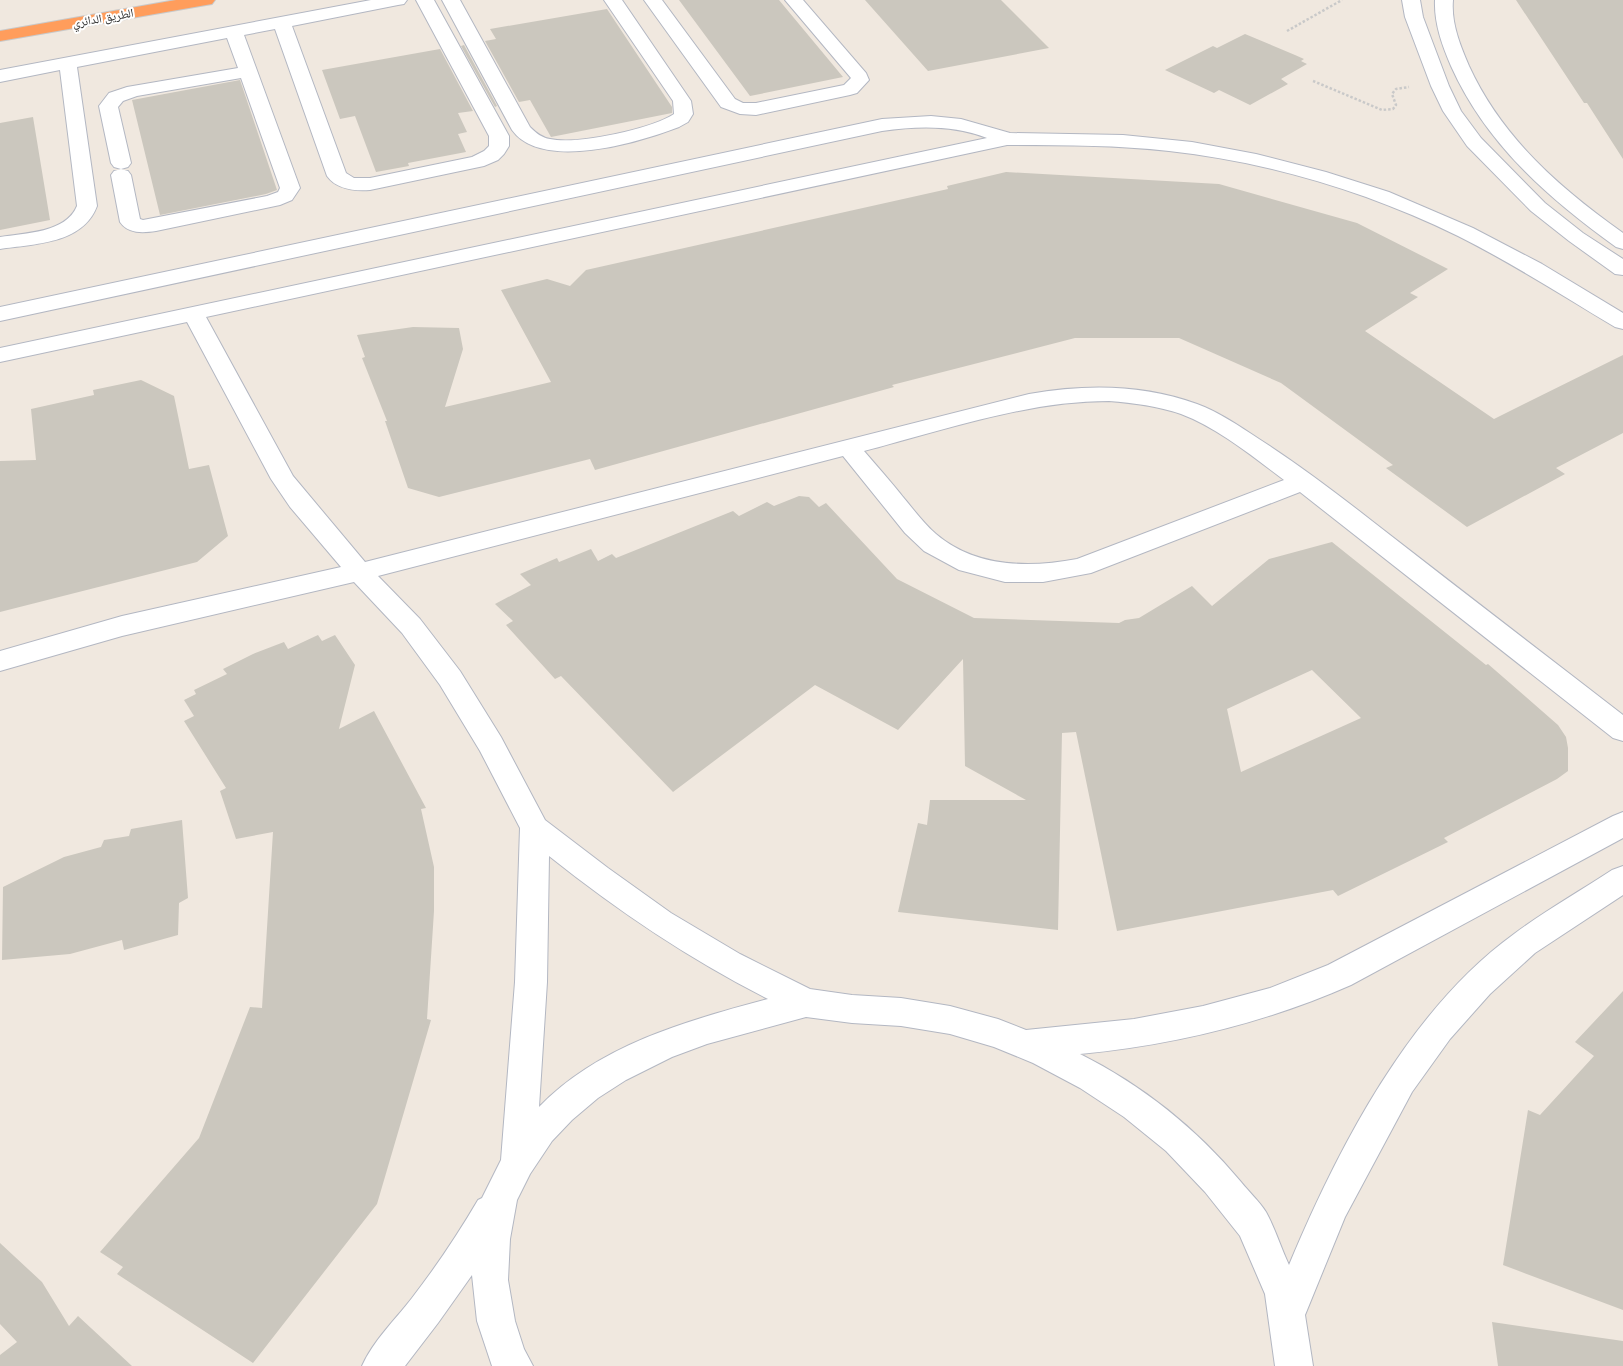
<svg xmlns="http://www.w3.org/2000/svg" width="1623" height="1366" font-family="'Archivo Narrow','Noto Naskh Arabic',sans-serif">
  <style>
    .building { fill: #cbc7be; fill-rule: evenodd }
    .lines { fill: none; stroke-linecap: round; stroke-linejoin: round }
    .minor-casing { stroke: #b3b7c2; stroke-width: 2 }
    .highway-casing { stroke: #c9c9c9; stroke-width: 2 }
    .path { stroke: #c9c9c9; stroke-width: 2.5; stroke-dasharray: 2.5 2; stroke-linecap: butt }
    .minor { fill: #fff; fill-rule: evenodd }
    .highway { fill: #ff9d5c; fill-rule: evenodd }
    .labels { text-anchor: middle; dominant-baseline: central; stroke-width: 4; stroke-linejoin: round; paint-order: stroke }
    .far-street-label { font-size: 12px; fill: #2e2e2e; stroke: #fff }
  </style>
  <rect width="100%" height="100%" fill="#f0e8df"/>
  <path class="building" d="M679,0H779L843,77L750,96Z
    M865,0H1001L1049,48L928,71Z
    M1516,0H1623V159L1587,103H1584Z
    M607,9L672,107V113L551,137L530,100L519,102L485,41L496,39L490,29Z
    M1245,34L1295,55L1304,59L1301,61L1307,64L1281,79L1288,84L1250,105L1219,90L1214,93L1165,70L1213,46L1217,48Z
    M464,45L497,106L495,107L461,46Z
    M440,49L473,111L458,113L467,132L458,134L466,152L408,163L409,166L376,172L355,116L340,119L322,70Z
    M240,80L277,190L266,194L160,215L132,100Z
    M33,117L50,220L0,230V123Z
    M1006,172L1219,184L1357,223L1448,269L1410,293L1418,297L1365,331L1494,419L1623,355V433L1556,468L1565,474L1467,527L1386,468L1393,465L1281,383L1179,338H1075L892,385L894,387L595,470L590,459L439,497L408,488L385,421H387L362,358L365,357L357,335L413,327L459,328L463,349L445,407L551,382L501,290L547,279L570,286L586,270L948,189L947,186Z
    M141,380L174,396L189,469L209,465L228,536L197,562L0,612V461L36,460L31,409L94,395L93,390Z
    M799,496L809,497L819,507L826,503L897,579L974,618L1119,623L1125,620L1139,618L1192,586L1212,606L1269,559L1332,542L1486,665L1488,664L1558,725L1566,737L1568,748V771L1557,779L1444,838L1448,842L1338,896L1333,890L1117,931L1076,732L1062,733L1058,930L898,912L918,823L927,825L930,800H1026L965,766L963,659L898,730L815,685L673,792L561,676L555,679L506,625L513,621L495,604L531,585L520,574L557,558L559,562L591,549L598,561L612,554L616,558L733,511L739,516L767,502L774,506ZM1312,670L1361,718L1241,772L1227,709Z
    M318,635L322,641L335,635L355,665L339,729L374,711L426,808L421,809L434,867V911L427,1019L431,1020L377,1204L253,1363L117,1274L123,1267L100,1252L199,1138L250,1007L262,1008L273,832L236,839L220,791L226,788L184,721L194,716L184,700L196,694L194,690L227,674L223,669L253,654L284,642L288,649Z
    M182,820L188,898L179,903L178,935L124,950L122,940L70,954L2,960L3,887L64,857L101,847L104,840L129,836L131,829Z
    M1623,991V1310L1503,1265L1528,1110L1540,1115L1594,1056L1575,1042Z
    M0,1243L42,1282L69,1326L78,1316L132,1366H0V1355L17,1342L0,1324Z
    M1492,1322L1623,1341V1366H1498Z"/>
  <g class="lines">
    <g class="minor-casing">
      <path id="minor" d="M371,0H407L404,4L398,5L292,26L346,173L354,178H370L472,157L484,151L489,146V136L416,0H434L509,136V146L504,154L498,160L484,166L370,190C355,191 337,190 327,176L275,29L244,35L300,188L292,200L280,205L156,231C143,233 128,234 120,222L111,175L114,171L121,169L128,171L131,175L140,219L143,220L267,196L278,192L280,188L241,78L137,96L123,101L118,107L131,163L128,167L121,169L114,167L111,163L99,106L109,93L127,87L238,68L227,38L77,67L97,206C83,244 34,244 0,249V237C25,233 66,233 77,206L60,70L0,82V70Z
        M442,0H460L530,127C536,133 542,138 550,139C577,145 651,129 674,114L673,101L604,0H622L691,101L693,114L688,122L679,127C640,142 542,172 512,130Z
        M644,0H662L735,99L743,103H756L844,85L851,78L785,0H803L866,73L869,80L857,93L850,95L756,115L740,114L721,107Z
        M1402,0H1420L1423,17L1449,86L1461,111L1481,138L1545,203L1583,233L1623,259V275L1615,274L1569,241L1531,211L1467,146L1443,111L1431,86L1405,17Z
        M1435,0H1453C1451,23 1460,45 1469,66C1502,138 1560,188 1623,233V249L1616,247C1548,198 1486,144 1451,66C1442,45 1434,23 1435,0Z
        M931,116L961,119L1010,133L1123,135L1192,142L1256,154L1326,172L1389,192L1473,228L1542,264L1623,313V329L1615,327C1563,296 1512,263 1458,236C1368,192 1269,162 1169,151C1115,145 1061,145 1007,145L206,317L293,476L365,562L1029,394C1086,384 1142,384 1197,404C1219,412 1239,426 1259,439C1298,464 1335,492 1372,521C1455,586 1539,650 1623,715V741L1613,738L1300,492L1091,573L1043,582H1005L959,570L924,551L905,533L843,456L378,576L420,619L460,671L501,737L545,820L608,868L671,913L740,954L810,989L852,995L901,998L950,1006L998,1019L1026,1030L1134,1019L1203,1006L1270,988L1328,965L1613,816L1623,812V838L1351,985C1265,1023 1174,1045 1080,1054C1142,1085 1197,1129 1241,1182C1249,1192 1259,1201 1266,1212C1275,1228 1281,1248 1289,1265C1338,1148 1409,1010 1514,934C1545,911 1580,891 1612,870L1623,866V895L1535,953L1490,994L1450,1039L1412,1092L1345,1217L1305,1315L1313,1366H1275L1265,1294L1240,1236L1205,1192L1166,1151L1124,1117L1080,1088L1033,1063L994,1047L950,1034L901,1026L852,1023L806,1017L707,1044L672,1057L626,1080L598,1098L572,1120L552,1141L530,1174L517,1200L510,1239L508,1280L515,1321L524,1349L533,1366H492L477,1321L472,1275L438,1323L405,1366H362C373,1341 395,1320 412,1298C436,1267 458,1234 478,1200L482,1198L501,1160L515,982L520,828L480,751L440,685L402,633L354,582L122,636L0,671V651L122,616L341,567L290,507L271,479L187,322L0,362V348L987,138C953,125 918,126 882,131L0,321V307L882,119ZM1109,401C1134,403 1158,406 1181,414C1218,428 1252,456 1284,480L1077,559C1029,568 976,568 936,534C924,524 914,510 903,497C891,482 877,466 864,451C944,430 1027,401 1109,401ZM549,856C618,911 689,959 768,999C686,1021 599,1045 539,1107L547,982Z"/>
    </g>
    <g class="highway-casing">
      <path id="highway" d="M176,0H215L212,4L206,5L0,41V31Z"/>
    </g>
    <path class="path" d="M1287,31L1342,0
      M1313,81L1382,110L1393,109L1396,105L1392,94L1396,89L1409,87"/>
    <use href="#minor" class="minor"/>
    <use href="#highway" class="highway"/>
  </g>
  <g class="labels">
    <g class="far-street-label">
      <text transform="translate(103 18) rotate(-10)">الطريق الدائري</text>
    </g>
  </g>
</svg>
